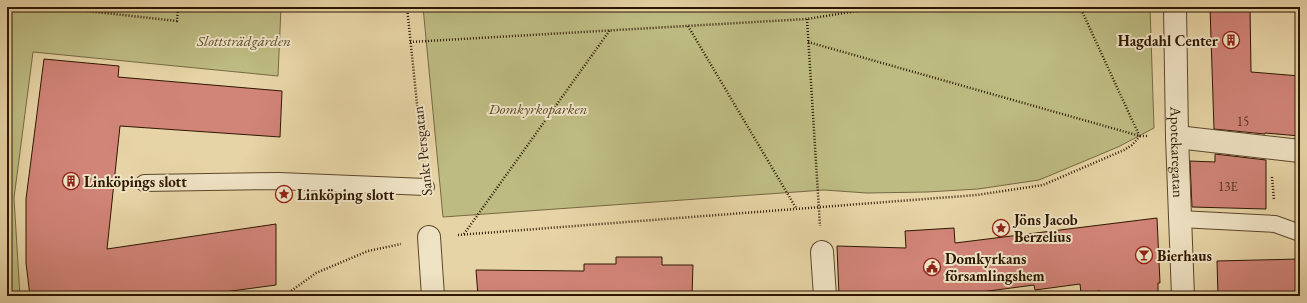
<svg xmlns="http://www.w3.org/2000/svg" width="1307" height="303" font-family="'EB Garamond',serif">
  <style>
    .green { fill: #bdbb82; stroke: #766942 }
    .building { fill: #d18478; stroke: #2e1701 }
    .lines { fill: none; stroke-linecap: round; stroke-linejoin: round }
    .service-casing { stroke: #5c462a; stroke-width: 18 }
    .pedestrian-casing { stroke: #5c462a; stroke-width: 24 }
    .minor-casing { stroke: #5c462a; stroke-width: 24 }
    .path { stroke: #2e1701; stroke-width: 2.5; stroke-dasharray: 1 2; stroke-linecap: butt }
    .service { stroke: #efe3c5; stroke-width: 16 }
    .pedestrian { stroke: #efe3c5; stroke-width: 22 }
    .minor { stroke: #efe3c5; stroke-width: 22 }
    .labels { text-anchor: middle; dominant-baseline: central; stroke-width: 4; stroke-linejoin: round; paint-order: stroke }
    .number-label { font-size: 13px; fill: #57321f }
    .park-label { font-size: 15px; font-style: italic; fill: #594828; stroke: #efe3c5 }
    .poi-label { font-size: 15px; font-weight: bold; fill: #2e1701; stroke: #efe3c5; text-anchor: start }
    .street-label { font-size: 15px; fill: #2e1701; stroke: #efe3c5 }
  </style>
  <rect width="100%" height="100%" fill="#e7d4a6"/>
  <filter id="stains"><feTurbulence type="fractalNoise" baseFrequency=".005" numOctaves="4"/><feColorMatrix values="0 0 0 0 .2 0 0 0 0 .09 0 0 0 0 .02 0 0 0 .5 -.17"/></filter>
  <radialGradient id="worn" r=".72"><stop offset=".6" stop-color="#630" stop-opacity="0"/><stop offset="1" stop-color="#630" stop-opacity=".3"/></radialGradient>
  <path class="green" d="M7,7H281L278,76L33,52L14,198L20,296H7Z
    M423,7H1150L1154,128L1118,147L1039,180L978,189L927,192L867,193L824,190L443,217Z"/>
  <path class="building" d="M1210,7H1250L1251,72L1300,76V136L1265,133V134L1214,129Z
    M44,59L119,66L118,77L282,91L280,137L120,126L107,249L276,224V285L194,296H30L26,263V199Z
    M1215,154L1266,160V209L1192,207L1190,161L1215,162Z
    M1157,218L1160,283H1158V296H1100V291L1081,293L1080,284L1035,290L1034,285L951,296L871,294V296H839L837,246L906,248L905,231L954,228L955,243Z
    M616,257H662V265H693L692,296H478L476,270L584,271V264H616Z
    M1300,259V296H1218L1217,261Z"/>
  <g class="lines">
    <g class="service-casing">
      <path id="service" d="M144,183L279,181L426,187
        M1180,219L1275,224L1300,233"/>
    </g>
    <g class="pedestrian-casing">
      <path id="pedestrian" d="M1177,137L1300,151"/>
    </g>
    <g class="minor-casing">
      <g id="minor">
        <path id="s1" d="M1175,7L1177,137L1183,296"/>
        <path d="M429,237L433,296"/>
        <path d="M822,252L825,296"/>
      </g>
    </g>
    <path class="path" d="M51,7L177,21L178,7
      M407,7L423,162
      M1080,7L1139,135
      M807,19L820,226
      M688,26L796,208
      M410,42L807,19L881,7
      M808,42L1140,136H1149
      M1272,177L1274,200
      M464,234L610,30
      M458,235L977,195L1043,185L1124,150L1132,145L1140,136
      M284,296L316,273L368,251L401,244"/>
    <use href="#service" class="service"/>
    <use href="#pedestrian" class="pedestrian"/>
    <use href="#minor" class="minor"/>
  </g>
  <defs>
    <g id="building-ring" transform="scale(0.9)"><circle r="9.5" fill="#efe3c5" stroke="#8f2418" stroke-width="1.5"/><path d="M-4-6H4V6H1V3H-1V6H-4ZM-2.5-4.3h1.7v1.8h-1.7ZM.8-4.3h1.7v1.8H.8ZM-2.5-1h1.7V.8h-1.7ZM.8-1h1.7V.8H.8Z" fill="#8f2418"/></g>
    <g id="sight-ring" transform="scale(0.9)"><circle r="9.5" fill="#efe3c5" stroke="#8f2418" stroke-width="1.5"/><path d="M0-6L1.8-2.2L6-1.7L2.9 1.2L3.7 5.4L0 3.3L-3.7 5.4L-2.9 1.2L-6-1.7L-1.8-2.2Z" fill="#8f2418"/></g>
    <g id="bar-ring" transform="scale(0.9)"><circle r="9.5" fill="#efe3c5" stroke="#8f2418" stroke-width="1.5"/><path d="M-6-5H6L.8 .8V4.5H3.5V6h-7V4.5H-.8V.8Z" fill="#8f2418"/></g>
    <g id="civic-ring" transform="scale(0.9)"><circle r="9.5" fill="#efe3c5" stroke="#8f2418" stroke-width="1.5"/><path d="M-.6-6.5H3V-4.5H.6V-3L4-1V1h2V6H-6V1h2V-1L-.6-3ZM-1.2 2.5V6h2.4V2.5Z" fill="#8f2418"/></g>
  </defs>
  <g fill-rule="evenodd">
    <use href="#building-ring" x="1231" y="40"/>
    <use href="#building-ring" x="71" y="181"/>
    <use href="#sight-ring" x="284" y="194"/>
    <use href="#sight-ring" x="1001" y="228"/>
    <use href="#bar-ring" x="1144" y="255"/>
    <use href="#civic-ring" x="932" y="267"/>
  </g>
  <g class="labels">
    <g class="number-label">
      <text x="1243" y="121">15</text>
      <text x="1228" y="186">13E</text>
    </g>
    <g class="park-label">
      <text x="244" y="40">Slottsträdgården</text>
      <text x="538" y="108">Domkyrkoparken</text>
    </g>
    <g class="poi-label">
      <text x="1218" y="40" text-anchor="end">Hagdahl Center</text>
      <text x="84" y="181">Linköpings slott</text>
      <text x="297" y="194">Linköping slott</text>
      <text x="1014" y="219">Jöns Jacob<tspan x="1014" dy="17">Berzelius</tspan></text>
      <text x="1157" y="255">Bierhaus</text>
      <text x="945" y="258">Domkyrkans<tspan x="945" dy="17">församlingshem</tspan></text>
    </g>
    <g class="street-label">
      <text transform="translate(422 151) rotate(-96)">Sankt Persgatan</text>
      <text stroke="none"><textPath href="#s1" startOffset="145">Apotekaregatan</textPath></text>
    </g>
  </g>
  <rect width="1307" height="303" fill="none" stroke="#e7d4a6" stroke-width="24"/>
  <rect x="8" y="8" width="1291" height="287" fill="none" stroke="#2e1701" stroke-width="2"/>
  <rect x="12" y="12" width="1283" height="279" fill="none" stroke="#2e1701"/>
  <rect width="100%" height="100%" filter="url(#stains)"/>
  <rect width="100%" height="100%" fill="url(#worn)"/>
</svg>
